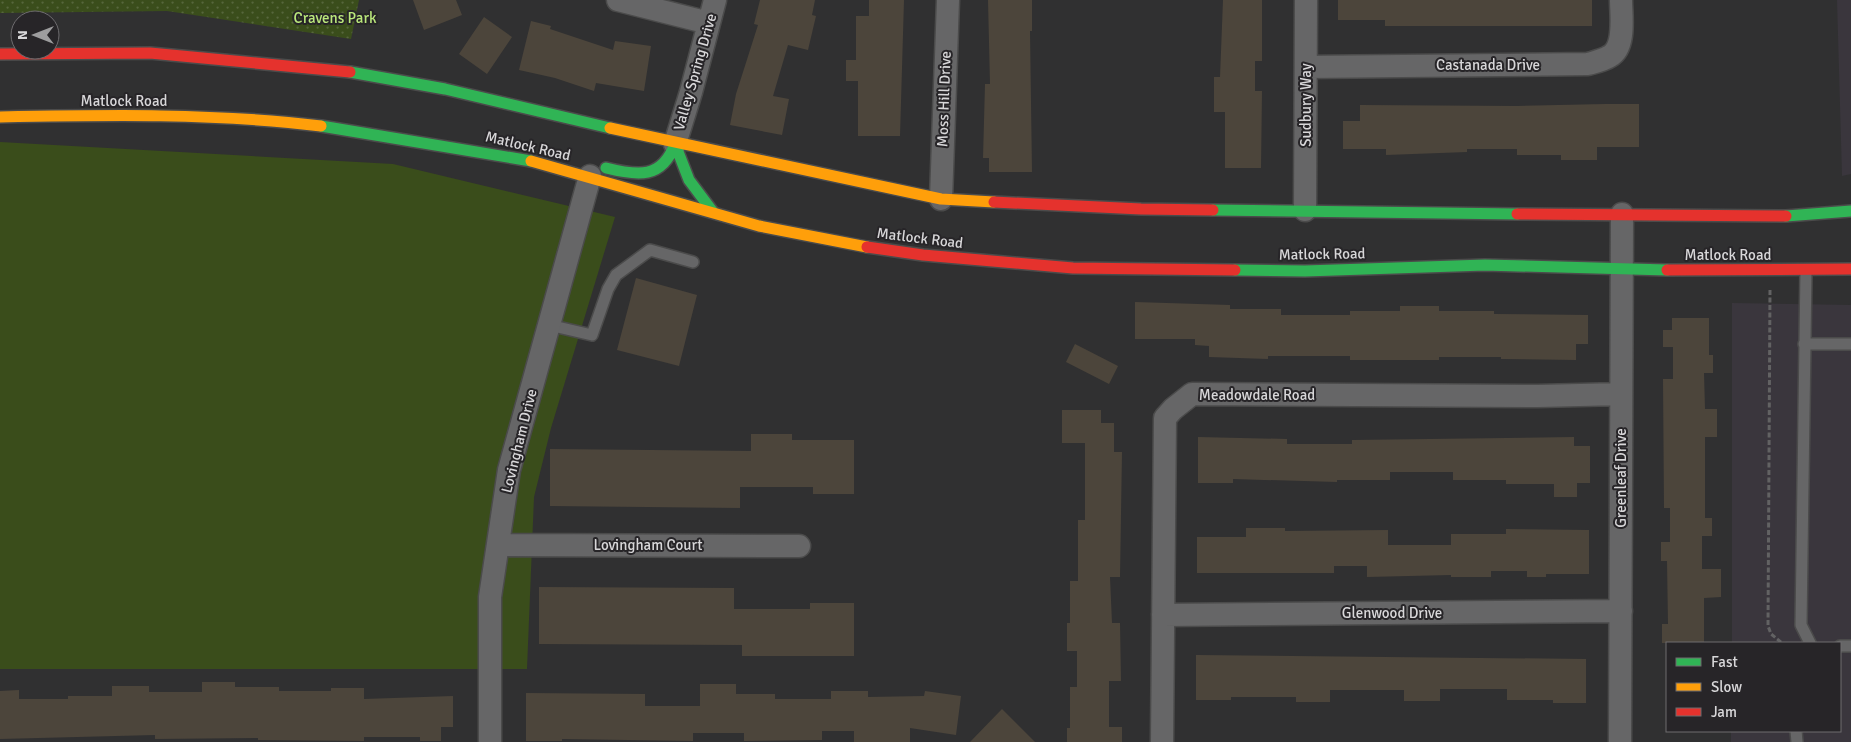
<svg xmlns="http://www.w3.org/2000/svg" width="1851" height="742" font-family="Signika,sans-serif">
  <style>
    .built { fill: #3a363d }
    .grass { fill: #3a4d1b }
    .park { fill: url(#park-dots) }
    .building { fill: #4c453b }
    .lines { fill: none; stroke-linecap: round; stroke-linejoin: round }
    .lane-casing { stroke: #4b4b4b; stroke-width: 14 }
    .street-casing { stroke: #4b4b4b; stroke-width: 25 }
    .fast-casing { stroke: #4b4b4b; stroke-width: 14 }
    .slow-casing { stroke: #4b4b4b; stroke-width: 14 }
    .jam-casing { stroke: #4b4b4b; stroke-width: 14 }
    .path { stroke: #626263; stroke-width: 3; stroke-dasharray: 5 2.5; stroke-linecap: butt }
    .lane { stroke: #666667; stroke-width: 11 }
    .street { stroke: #666667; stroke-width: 22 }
    .fast { stroke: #30b455; stroke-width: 11 }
    .slow { stroke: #ff9f0a; stroke-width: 11 }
    .jam { stroke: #e5322d; stroke-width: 11 }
    .labels { text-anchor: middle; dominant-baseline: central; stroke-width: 4; stroke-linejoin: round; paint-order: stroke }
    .park-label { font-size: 15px; fill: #bbe87c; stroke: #272528 }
    .street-label { font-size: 15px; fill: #d8d7d9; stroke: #272528 }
  </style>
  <defs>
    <pattern id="park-dots" width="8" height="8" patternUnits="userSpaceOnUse" patternTransform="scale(1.25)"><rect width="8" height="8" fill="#3a4d1b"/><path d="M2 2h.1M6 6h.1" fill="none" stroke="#56663c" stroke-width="1.8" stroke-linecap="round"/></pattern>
  </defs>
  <rect width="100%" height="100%" fill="#303031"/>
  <path class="built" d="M1837,0H1851V174L1842,176Z
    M1732,303L1851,305V742H1731V731H1840V643H1732Z"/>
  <path class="grass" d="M0,142L393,164L615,217L551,428L534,497L527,669H0Z"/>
  <path class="park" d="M0,0H359L351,39L167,11L0,13Z"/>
  <path class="building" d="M413,0H456L462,15L424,30Z
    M760,0H815L812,15L816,16L808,50L788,45L773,96L789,99L782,135L730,125L736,94L758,25L754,24Z
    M869,0H904L900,136H858V81H846V60H856V16H869Z
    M988,0H1032V31H1030L1032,172H989V158H983L985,84H990Z
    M1223,0H1262V61H1255V91H1262L1261,168H1225V112H1214V77H1220Z
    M1338,0H1592V26H1385V20H1338Z
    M484,17L512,37L487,74L459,54Z
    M531,21L551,26L550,29L613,50L615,41L651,46L644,91L596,83L594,91L555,78L519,70Z
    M1605,104H1639V147H1597V160H1561V155H1517V149H1467V152L1386,155V149H1343V121H1360V105L1517,106Z
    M636,278L697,295L679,366L617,350Z
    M1135,302L1230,305V309H1281V315H1350V311H1400V306H1439V311H1494V314L1588,315V344H1576V360L1501,359V357H1439V360H1350V356H1268V359L1209,357V346L1195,345V339H1135Z
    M1672,318H1709V355H1713V373H1704L1705,409H1717V437H1705V518H1712V536H1702V569H1721V597L1704,598V643H1662V624H1668L1667,561H1661V542H1670V508H1664L1663,379H1673V347H1663V330H1672Z
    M1075,344L1118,366L1109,384L1066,362Z
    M1062,410H1101V423H1114V452H1122L1120,577H1110L1112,623H1120L1121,681H1109V727H1122V742H1067V728H1070V687H1077V651H1067V623H1070V581H1078V520H1085V443H1062Z
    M751,434H792V440H854V494H813V487H740V508L550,506V449L751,451Z
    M1198,437L1287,439V444H1352V440L1574,437V446H1590V483H1577V497H1554V484H1506V480H1453V472H1390V480H1337V482L1233,479V483H1198Z
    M1246,528H1285V531L1388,530V545H1451V534H1506V529L1589,530V574H1546V577H1527V571H1491V577H1451V575L1367,577V566H1334V573H1197V537H1246Z
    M539,587L734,588V609H810V603H854V656H742V645L539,644Z
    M1196,655L1586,659V703H1553V700H1507V689H1440V701H1404V690H1330V702H1296V697H1231V700H1196Z
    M202,682H235V687H279V691H331V688H364V699L453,696V727H441V741H420V737H364V741L258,740V738L155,739V735L0,739V691L19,690V699H68V696H112V686H149V692H202Z
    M700,684H736V694H775V699H831V691H868V697L924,696L925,691L961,696L956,735L910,728V742H854V731H822V740L744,741V733H693V741L562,739V741H526V693L645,694V706H700Z
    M1002,709L1035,742H970Z"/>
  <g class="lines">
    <g class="lane-casing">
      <path id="lane" d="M1806,270L1801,625L1810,643
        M549,325L592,335L608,289L616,275L650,250L693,262
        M1804,344H1851
        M1840,646H1851
        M1796,731L1797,742"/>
    </g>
    <g class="street-casing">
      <path id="street" d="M618,0L709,23
        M1306,67L1588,64C1595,62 1604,60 1610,56C1626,47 1621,15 1621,0
        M675,144L691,92L715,0
        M941,199L948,0
        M1305,210L1306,0
        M498,545L799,546
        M1163,615L1621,611
        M490,742V597L509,470L590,176
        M1162,742L1165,418L1173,409L1192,394L1538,396L1621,394
        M1620,742L1622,214"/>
    </g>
    <g class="fast-casing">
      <path id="fast" d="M350,72L445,89L610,128
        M321,126L531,161
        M675,144L689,180L713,212
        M606,168C638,176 662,179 675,144
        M1213,210L1517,214
        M1786,216L1851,211
        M1235,270L1305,271L1485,265L1667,270"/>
    </g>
    <g class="slow-casing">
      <path id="slow" d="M0,117C107,115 214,113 321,126
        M610,128L941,199L994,202
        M531,161L759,226L867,247"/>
    </g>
    <g class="jam-casing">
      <path id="jam" d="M0,54L150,53L350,72
        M994,202L1141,209L1213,210
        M1517,214L1786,216
        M867,247L923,255L1073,268L1235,270
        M1667,270L1851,269"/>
    </g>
    <path class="path" d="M1770,290L1768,626L1771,634L1782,643"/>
    <use href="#lane" class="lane"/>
    <use href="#street" class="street"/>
    <use href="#fast" class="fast"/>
    <use href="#slow" class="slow"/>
    <use href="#jam" class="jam"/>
  </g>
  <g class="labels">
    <g class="park-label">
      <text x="335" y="18">Cravens Park</text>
    </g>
    <g class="street-label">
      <text x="1488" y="65">Castanada Drive</text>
      <text transform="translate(695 72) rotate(-74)">Valley Spring Drive</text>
      <text transform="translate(944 99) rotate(-88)">Moss Hill Drive</text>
      <text x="124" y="101">Matlock Road</text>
      <text transform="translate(1306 105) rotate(-90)">Sudbury Way</text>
      <text transform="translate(528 146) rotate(13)">Matlock Road</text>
      <text transform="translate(920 238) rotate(7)">Matlock Road</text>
      <text transform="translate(1322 254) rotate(-1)">Matlock Road</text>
      <text x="1728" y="255">Matlock Road</text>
      <text x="1257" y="395">Meadowdale Road</text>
      <text transform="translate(519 441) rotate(-76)">Lovingham Drive</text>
      <text transform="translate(1621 478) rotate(-90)">Greenleaf Drive</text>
      <text x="648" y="545">Lovingham Court</text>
      <text x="1392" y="613">Glenwood Drive</text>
    </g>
  </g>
  <rect x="1666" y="642" width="175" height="90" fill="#272528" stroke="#6e6c6f"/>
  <rect x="1676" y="658" width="25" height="8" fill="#30b455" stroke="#6e6c6f"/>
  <text x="1711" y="667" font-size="15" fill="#d8d7d9">Fast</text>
  <rect x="1676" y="683" width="25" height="8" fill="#ff9f0a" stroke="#6e6c6f"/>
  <text x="1711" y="692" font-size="15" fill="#d8d7d9">Slow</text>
  <rect x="1676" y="708" width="25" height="8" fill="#e5322d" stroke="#6e6c6f"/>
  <text x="1711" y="717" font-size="15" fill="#d8d7d9">Jam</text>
  <g transform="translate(35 35) rotate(270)"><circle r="24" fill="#272528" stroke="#6e6c6f"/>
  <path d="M0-4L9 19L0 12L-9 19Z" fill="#9d9d9e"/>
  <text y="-8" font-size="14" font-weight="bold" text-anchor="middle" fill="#d8d7d9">N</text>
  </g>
</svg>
